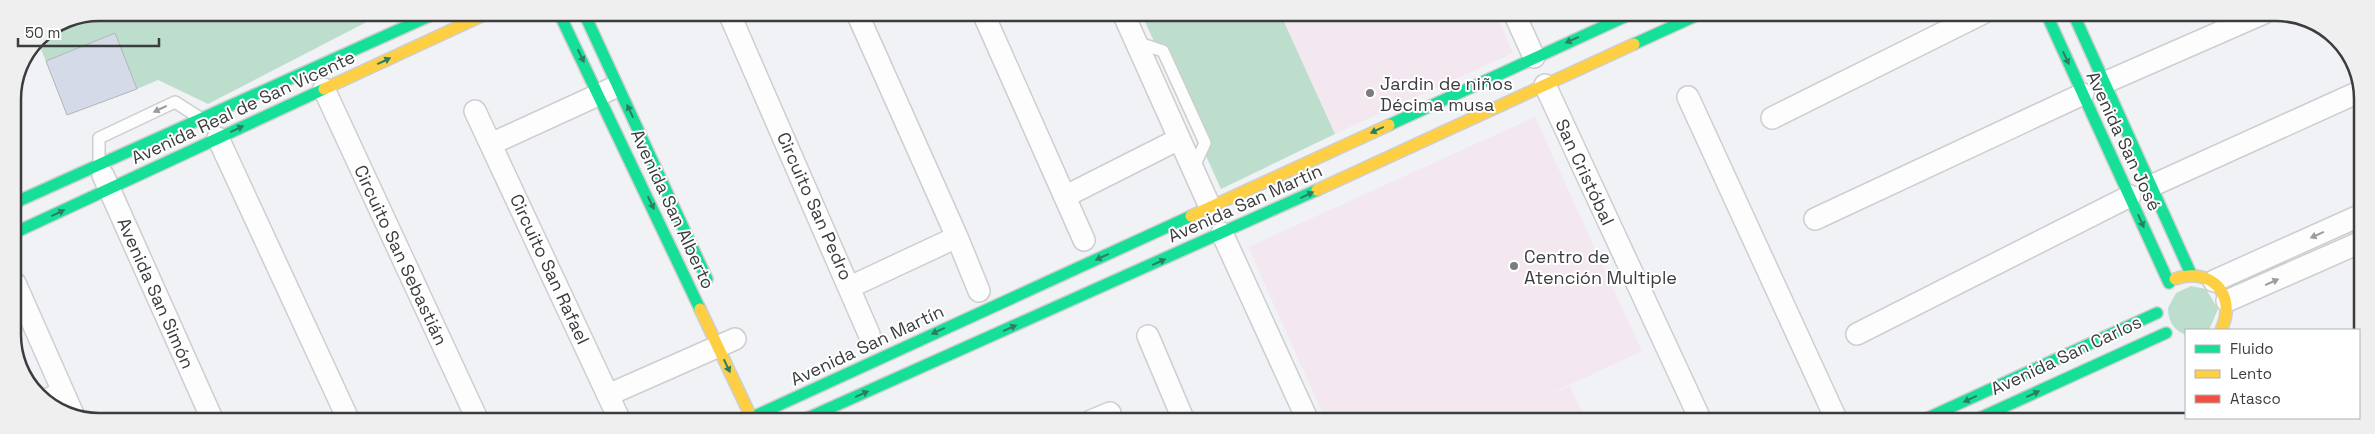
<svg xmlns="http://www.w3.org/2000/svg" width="2375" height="434" font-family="'Space Grotesk',sans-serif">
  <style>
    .education { fill: #f4e8f0 }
    .green { fill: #bedecd }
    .building { fill: #d5dae9; stroke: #b3b4b6 }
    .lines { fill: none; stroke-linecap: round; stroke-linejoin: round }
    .lane-casing { stroke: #cdced0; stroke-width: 14 }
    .street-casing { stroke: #cdced0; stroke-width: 24 }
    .fast-casing { stroke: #cdced0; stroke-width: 14 }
    .slow-casing { stroke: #cdced0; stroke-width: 14 }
    .jam-casing { stroke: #cdced0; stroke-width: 14 }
    .lane { stroke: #fdfdfe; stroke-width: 11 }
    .street { stroke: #fdfdfe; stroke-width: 21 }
    .fast { stroke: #16e098; stroke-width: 11 }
    .slow { stroke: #ffcf43; stroke-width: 11 }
    .jam { stroke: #f24e42; stroke-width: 11 }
    .oneway { fill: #2c7e62 }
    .oneway2 { fill: #9c9c9e }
    .poi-dot { fill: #7b7c7e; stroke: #fff; stroke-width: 2 }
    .labels { text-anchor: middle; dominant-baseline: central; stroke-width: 4; stroke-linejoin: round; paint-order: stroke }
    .poi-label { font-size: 18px; fill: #3b3c3e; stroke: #fff; text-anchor: start }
    .street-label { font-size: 18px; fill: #3b3c3e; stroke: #fff }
    .rim { fill: none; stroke: #3b3c3e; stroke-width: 2.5 }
  </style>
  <rect width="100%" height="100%" fill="#f1f2f5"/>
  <path class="education" d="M1280,13H1496L1513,53L1335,134Z
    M1535,117L1642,351L1531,403L1570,386L1587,421H1326L1248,247Z"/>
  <path class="green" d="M100,13H384L208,104L158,80L137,89L115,33L46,61L39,45L30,50C48,24 70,18 100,13Z
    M1141,13H1280L1335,134L1221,189Z
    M2191,286L2206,289L2218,309L2209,330H2186V335C2174,330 2168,322 2168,308L2176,293Z"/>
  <path class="building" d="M115,33L137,89L67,115L46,61Z"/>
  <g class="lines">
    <g class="lane-casing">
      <path id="lane" d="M1136,42L1163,51L1205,143L1193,169
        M99,165V138L175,102L200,118"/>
    </g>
    <g class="street-casing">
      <path id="street" d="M729,13L869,334
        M857,13L957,237L979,291
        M983,13L1084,240
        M1123,13L1210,207
        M1514,13L1534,57
        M2104,83L2264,13
        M1545,85L1701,421
        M324,89L478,421
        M1688,97L1837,421
        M475,111L620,421
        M1772,118L1983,13
        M218,138L349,421
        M491,144L611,89
        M103,175L213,421
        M2151,186L2361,91
        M1066,196L1179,139
        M1815,219L2083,94
        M1222,233L1308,421
        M2214,281L2361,215
        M15,283L73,414
        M850,287L957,237
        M2227,301L2361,242
        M1857,334L2130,196
        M1148,336L1184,421
        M608,395L735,339
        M44,401L63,392
        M1091,421L1110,413"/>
    </g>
    <g class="fast-casing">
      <path id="fast" d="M559,13L700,309
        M584,13L707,279
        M2046,13L2169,283
        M2073,13L2191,274
        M1634,44L1702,13
        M1389,125L1633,13
        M14,203L436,13
        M14,233L324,89
        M744,421L1191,216
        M801,421L1317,190
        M1921,421L2157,313
        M1973,421L2166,333"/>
    </g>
    <g class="slow-casing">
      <path id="slow" d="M324,89L488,13
        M1317,190L1634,44
        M1191,216L1389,125
        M2175,279C2211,266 2238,295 2221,330
        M700,309L753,421
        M2263,418L2264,421"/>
    </g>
    <g class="jam-casing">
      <path id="jam" d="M2229,418L2231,421"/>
    </g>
    <use href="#lane" class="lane"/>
    <use href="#street" class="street"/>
    <use href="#fast" class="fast"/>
    <use href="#slow" class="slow"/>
    <use href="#jam" class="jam"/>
  </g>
  <defs><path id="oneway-solid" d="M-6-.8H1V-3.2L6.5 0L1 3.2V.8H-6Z" transform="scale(1.25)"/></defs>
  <g class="oneway">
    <use href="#oneway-solid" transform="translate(1572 40) rotate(156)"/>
    <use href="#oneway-solid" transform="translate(581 56) rotate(64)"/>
    <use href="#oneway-solid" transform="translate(2066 58) rotate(65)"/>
    <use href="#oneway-solid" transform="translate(384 61) rotate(-25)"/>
    <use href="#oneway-solid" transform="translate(630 111) rotate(-115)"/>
    <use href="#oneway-solid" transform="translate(237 129) rotate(-25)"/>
    <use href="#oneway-solid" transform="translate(1377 130) rotate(155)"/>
    <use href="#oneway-solid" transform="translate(1307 195) rotate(-25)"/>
    <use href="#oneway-solid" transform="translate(651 203) rotate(65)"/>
    <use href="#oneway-solid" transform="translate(58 213) rotate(-25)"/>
    <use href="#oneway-solid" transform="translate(2141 221) rotate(66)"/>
    <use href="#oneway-solid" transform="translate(1102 257) rotate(155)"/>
    <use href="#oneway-solid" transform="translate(1159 262) rotate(-24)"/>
    <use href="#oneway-solid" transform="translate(1010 328) rotate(-24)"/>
    <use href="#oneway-solid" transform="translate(938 331) rotate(155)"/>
    <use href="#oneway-solid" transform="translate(727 366) rotate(65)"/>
    <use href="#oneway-solid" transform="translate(862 394) rotate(-24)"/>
    <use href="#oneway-solid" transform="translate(2033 394) rotate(-25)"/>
    <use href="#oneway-solid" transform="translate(1970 399) rotate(155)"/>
  </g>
  <g class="oneway2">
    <use href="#oneway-solid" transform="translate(160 109) rotate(155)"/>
    <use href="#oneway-solid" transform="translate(2317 235) rotate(156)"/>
    <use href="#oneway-solid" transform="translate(2272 282) rotate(-24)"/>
  </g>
  <g class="poi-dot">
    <circle cx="1370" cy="93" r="5"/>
    <circle cx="1514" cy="266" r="5"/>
  </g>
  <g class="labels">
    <g class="poi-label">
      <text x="1380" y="83">Jardin de niños<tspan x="1380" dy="21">Décima musa</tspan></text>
      <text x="1524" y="256">Centro de<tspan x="1524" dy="21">Atención Multiple</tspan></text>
    </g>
    <g class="street-label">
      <text transform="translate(243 107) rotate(-25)">Avenida Real de San Vicente</text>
      <text transform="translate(2124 141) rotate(65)">Avenida San José</text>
      <text transform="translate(1585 172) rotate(65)">San Cristóbal</text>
      <text transform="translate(1245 203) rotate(-24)">Avenida San Martín</text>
      <text transform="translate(815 206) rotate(66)">Circuito San Pedro</text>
      <text transform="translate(673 209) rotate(65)">Avenida San Alberto</text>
      <text transform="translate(401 255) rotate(65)">Circuito San Sebastián</text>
      <text transform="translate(550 269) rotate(65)">Circuito San Rafael</text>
      <text transform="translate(156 293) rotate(66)">Avenida San Simón</text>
      <text transform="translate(867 345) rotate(-25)">Avenida San Martín</text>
      <text transform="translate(2066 355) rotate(-25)">Avenida San Carlos</text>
    </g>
  </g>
  <path d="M0 0H2375V434H0ZM99 21H2276A78 78 0 0 1 2354 99V335A78 78 0 0 1 2276 413H99A78 78 0 0 1 21 335V99A78 78 0 0 1 99 21Z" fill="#efeff0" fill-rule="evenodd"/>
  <path class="rim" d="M99 21H2276A78 78 0 0 1 2354 99V335A78 78 0 0 1 2276 413H99A78 78 0 0 1 21 335V99A78 78 0 0 1 99 21Z"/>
  <rect x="2185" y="329" width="175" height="90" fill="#ffffff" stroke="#b1b1b2"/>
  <rect x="2195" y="345" width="25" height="8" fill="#16e098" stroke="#b1b1b2"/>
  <text x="2230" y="354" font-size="15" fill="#3b3c3e">Fluido</text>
  <rect x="2195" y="370" width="25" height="8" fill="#ffcf43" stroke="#b1b1b2"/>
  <text x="2230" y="379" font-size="15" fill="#3b3c3e">Lento</text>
  <rect x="2195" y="395" width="25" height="8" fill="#f24e42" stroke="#b1b1b2"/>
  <text x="2230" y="404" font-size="15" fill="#3b3c3e">Atasco</text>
  <path d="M18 38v8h141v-8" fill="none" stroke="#3b3c3e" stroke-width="2.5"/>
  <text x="25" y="38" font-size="15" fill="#3b3c3e" stroke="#ffffff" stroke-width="4" paint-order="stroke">50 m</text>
</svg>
